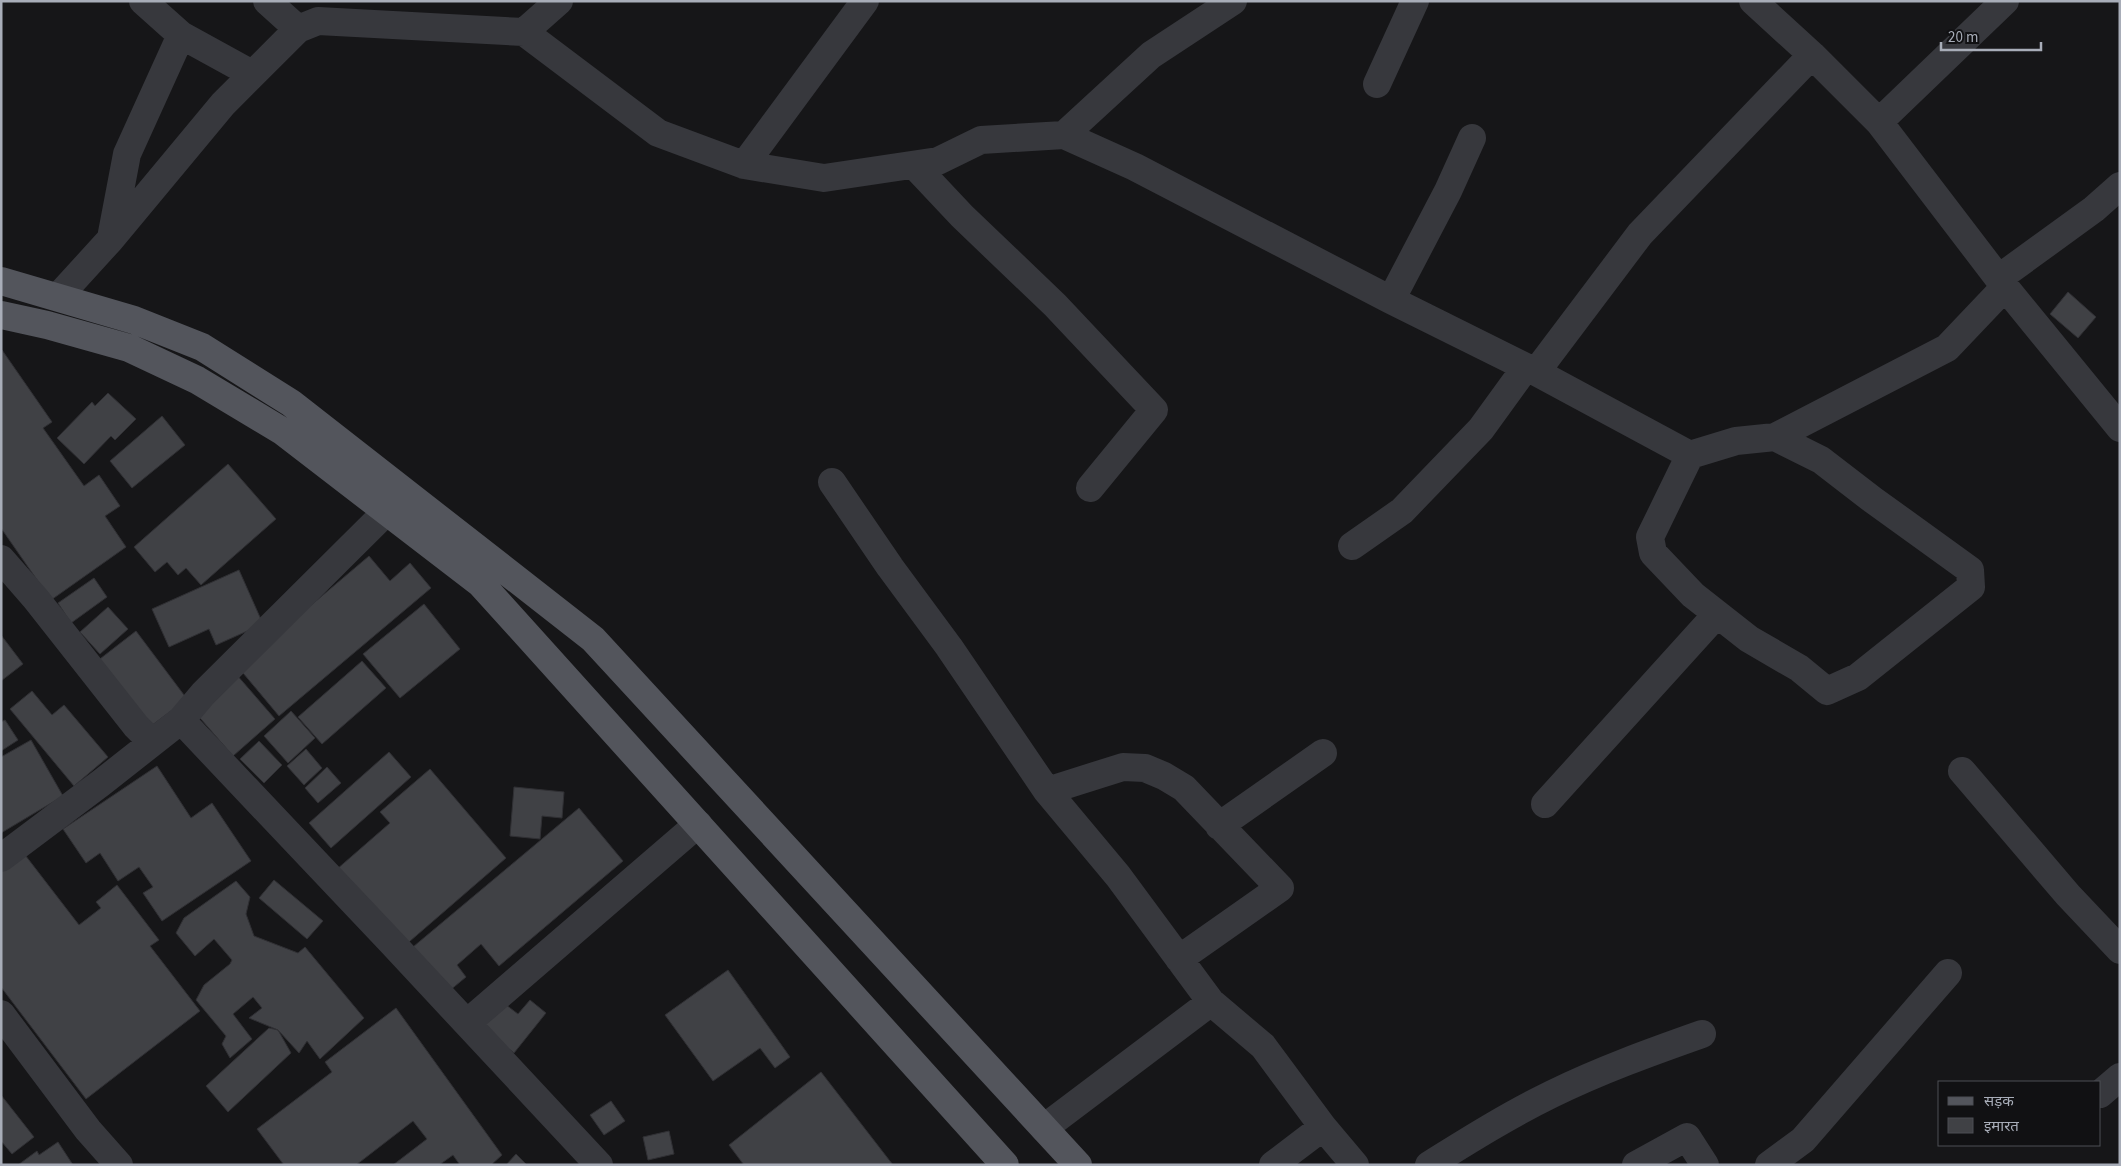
<svg xmlns="http://www.w3.org/2000/svg" width="2121" height="1166" font-family="'Source Sans 3','Noto Sans Devanagari',sans-serif">
  <style>
    .building { fill: #404145; stroke: #303034 }
    .lines { fill: none; stroke-linecap: round; stroke-linejoin: round }
    .minor { stroke: #37383d; stroke-width: 28 }
    .major { stroke: #53555c; stroke-width: 28 }
  </style>
  <rect width="100%" height="100%" fill="#161618"/>
  <path class="building" d="M2068,292L2096,317L2078,338L2050,314Z
    M2,350L52,422L43,428L84,486L99,475L120,506L105,516L126,547L51,600L1,528Z
    M108,393L136,419L115,440L111,436L84,464L57,438L92,402L95,406Z
    M162,416L185,445L132,488L110,461Z
    M228,464L276,519L201,585L186,568L178,575L167,562L155,572L134,547Z
    M369,556L390,581L410,563L431,588L279,716L238,667Z
    M239,570L263,624L216,645L209,629L169,647L152,609Z
    M94,578L107,597L71,623L58,603Z
    M424,604L460,649L400,698L363,654Z
    M108,607L128,629L100,654L80,632Z
    M136,631L187,699L147,729L96,662Z
    M1,635L23,664L1,681Z
    M362,661L386,688L322,744L298,717Z
    M236,674L275,719L233,756L194,711Z
    M32,691L52,715L64,705L108,757L74,786L10,709Z
    M291,711L315,738L288,763L264,736Z
    M5,720L18,740L1,751V722Z
    M31,740L63,796L1,833V757Z
    M259,741L282,765L264,783L240,759Z
    M306,749L322,768L304,785L287,766Z
    M389,752L411,777L331,848L309,823Z
    M157,766L191,818L212,803L251,861L162,921L143,893L153,887L139,867L118,881L100,853L86,863L63,829Z
    M327,767L341,783L318,803L305,788Z
    M430,769L506,858L402,948L336,870L390,823L380,812Z
    M514,787L564,792L562,818L542,816L540,839L510,836Z
    M579,808L623,861L499,966L481,944L457,965L466,977L443,996L407,952Z
    M22,851L79,925L101,908L96,902L117,885L159,940L150,946L200,1011L86,1099L1,987V867Z
    M274,880L323,921L307,939L259,898Z
    M236,881L250,897L246,914L254,936L298,953L305,947L364,1018L320,1059L307,1041L299,1053L278,1030L249,1018L262,1008L253,997L233,1014L252,1039L230,1058L222,1044L226,1036L196,1000L204,985L230,964L232,960L214,939L195,956L176,933L184,918Z
    M728,970L790,1057L775,1068L760,1048L713,1081L665,1015Z
    M497,998L518,1014L530,1000L546,1013L514,1053L477,1023Z
    M396,1008L502,1155L491,1165H460L453,1155L439,1165H393L427,1139L413,1121L356,1165H284L257,1129L332,1072L325,1062Z
    M269,1028L278,1030L291,1053L228,1112L206,1086Z
    M821,1072L893,1165H744L729,1145Z
    M1,1095L34,1137L12,1154L1,1141Z
    M611,1101L625,1121L604,1135L590,1115Z
    M669,1131L674,1154L648,1160L643,1137Z
    M58,1142L73,1165H18L37,1151L39,1155Z
    M516,1154L527,1165H506Z"/>
  <g class="lines">
    <path class="minor" d="M143,1L181,35L252,74
      M267,1L298,29
      M1753,1L1812,55L1879,122L2005,287L2120,428
      M524,32L658,133L744,165L865,1
      M1377,84L1415,1
      M1879,122L2005,1
      M1064,135L1135,167L1391,300L1536,372L1690,455L1736,441L1775,437L1947,348L2005,287
      M744,165L824,178L938,161L981,140L1064,135L1151,55L1233,1
      M914,165L962,216L1055,305L1154,410L1090,488
      M111,238L127,154L181,35
      M1999,278L2094,209L2120,186
      M58,297L110,240L223,104L298,29L318,21L524,32L559,1
      M1391,300L1448,191L1472,138
      M1536,372L1640,234L1812,55
      M1690,455L1650,537L1653,553L1693,595L1749,639L1799,668L1827,691L1858,677L1971,587L1970,570L1873,500L1821,460L1775,437
      M832,482L890,567L949,647L1047,791L1118,876L1211,1002L1044,1128
      M1352,546L1402,511L1481,429L1526,367
      M1,559L36,599L136,726L152,742
      M181,720L392,943L599,1165
      M1962,771L2068,895L2120,950
      M1047,791L1123,767L1145,768L1164,776L1184,788L1280,888L1179,959
      M1545,804L1717,614
      M1219,826L1323,753
      M1,858L101,783L181,720L203,694L387,511
      M1211,1002L1263,1046L1323,1127L1273,1165
      M1,1014L88,1130L119,1165
      M467,1023L698,824
      M2100,1094L2120,1077
      M1323,1127L1355,1165
      M1429,1165C1469,1140 1509,1115 1552,1094C1601,1070 1651,1052 1702,1034
      M1636,1165L1687,1137L1705,1165
      M1769,1165L1803,1140L1948,973"/>
    <path class="major" d="M1,281L134,320L202,347L291,403L593,639L1078,1165
      M1,315L47,325L129,348L197,380L282,431L481,584L1005,1165"/>
  </g>
  <rect width="2121" height="1166" fill="none" stroke="#a8adb8" stroke-width="5"/>
  <rect x="1938" y="1081" width="162" height="65" fill="#111113" stroke="#4d4f55"/>
  <rect x="1948" y="1097" width="25" height="8" fill="#53555c" stroke="#4d4f55"/>
  <text x="1984" y="1106" font-size="15" fill="#a8adb8">सड़क</text>
  <rect x="1948" y="1118" width="25" height="15" fill="#404145" stroke="#4d4f55"/>
  <text x="1984" y="1131" font-size="15" fill="#a8adb8">इमारत</text>
  <path d="M1941 42v8h100v-8" fill="none" stroke="#a8adb8" stroke-width="2.5"/>
  <text x="1948" y="42" font-size="15" fill="#a8adb8" stroke="#111113" stroke-width="4" paint-order="stroke">20 m</text>
</svg>
